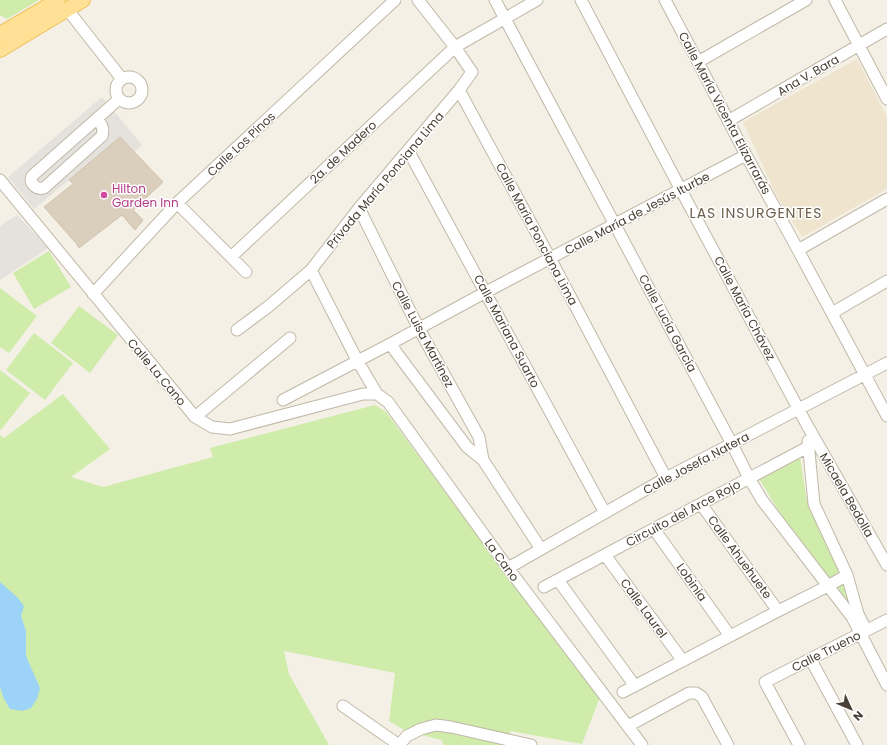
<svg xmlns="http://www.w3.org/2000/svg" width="887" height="745" font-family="Poppins,sans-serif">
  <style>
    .education { fill: #efe5ce }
    .green { fill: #cfecab }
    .parking { fill: #e5e2de }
    .water { fill: #9dd3f7 }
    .building { fill: #dacebd; stroke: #d2c3ad }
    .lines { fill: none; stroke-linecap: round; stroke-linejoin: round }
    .minor-casing { stroke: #c1b8a7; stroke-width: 13 }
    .major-casing { stroke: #eec05a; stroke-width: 16 }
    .minor { stroke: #fff; stroke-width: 11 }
    .major { stroke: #ffe094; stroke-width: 14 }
    .hotel-dot { fill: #d1479c; stroke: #fff; stroke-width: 1.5 }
    .labels { text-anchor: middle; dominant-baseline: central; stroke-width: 3; stroke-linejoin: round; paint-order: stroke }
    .street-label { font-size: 12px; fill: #484034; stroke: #fff }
    .hotel-label { font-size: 12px; fill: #b23c85; stroke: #fff; text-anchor: start }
    .quarter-label { font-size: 14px; letter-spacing: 1px; fill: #6c5e4b; stroke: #fff }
  </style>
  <rect width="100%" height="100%" fill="#f4f0e6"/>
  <path class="education" d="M857,59L887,117V189L802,237L776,195L743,122Z"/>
  <path class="green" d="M0,0H39L7,19L0,15Z
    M49,251L71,287L34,309L13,273Z
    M0,288L37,316L9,353L0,347Z
    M79,306L118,335L90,373L51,343Z
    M34,333L73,363L45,400L6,370Z
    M0,370L30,393L1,430L0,429Z
    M63,394L110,449L71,477L103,487L213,457L210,448L375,405L386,412L571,662L600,697L582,744L510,731L511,745H443L442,740L406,731L389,721L395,673L284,651L289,674L329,745H0V435L4,438Z
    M800,457L807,501L841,567L851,610L778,510L758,477Z"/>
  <path class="parking" d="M102,97L142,145L134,152L120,137L69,180L34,209L8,177Z
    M17,215L48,248L0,280V226Z"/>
  <path class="water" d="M0,582L18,598L24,606L21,616L26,631V656L40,688L37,699L31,708L22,711L10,709L4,699L0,687Z"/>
  <path class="building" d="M120,137L163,182L133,210L143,220L135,230L122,215L79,248L76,243L44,207L73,184L69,180Z"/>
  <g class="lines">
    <g class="minor-casing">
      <path id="minor" d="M495,0L732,444L749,478L762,500L852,617L887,685
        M581,0L681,190L807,425L887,565
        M665,0L698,62L746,155L798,250L887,416
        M835,0L887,99
        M67,9L122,79
        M698,62L806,0
        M116 90a13 13 0 1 1 26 0a13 13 0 1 1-26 0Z
        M459,90L550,258L666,478
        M97,119C102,125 104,128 102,136L44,188C36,190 29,183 32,176L119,99
        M728,121L887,29
        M408,150L605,513
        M0,180L195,417L212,427L230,429L363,394H377
        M177,203L246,272
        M359,208L419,329L479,437L483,460
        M798,250L887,199
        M231,257L455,47L537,0
        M311,270L357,360L377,394L388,402L508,568L642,745
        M93,294L177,203L395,0
        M832,313L887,281
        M237,330L269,306L311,270L359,208L459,90L472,72L455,47L418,0
        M390,344L467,447L483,460L541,549
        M283,400L390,344L486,292L746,155
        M195,417L290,338
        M808,441L814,504L847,575L858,614L864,626
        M701,504L778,611
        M654,529L730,636
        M605,555L683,661
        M508,568L666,478L887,363
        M558,580L635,686
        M544,587L808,447
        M811,660L857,745
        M623,692L778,611L828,586L847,575
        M343,706L399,745
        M628,726L689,693H696L702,697L728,745
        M399,745L407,736L421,729L436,725L451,727L531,745
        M799,745L765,682L887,620"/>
    </g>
    <g class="major-casing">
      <path id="major" d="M0,34L58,0
        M0,50L83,0"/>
    </g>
    <use href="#minor" class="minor"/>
    <use href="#major" class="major"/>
  </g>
  <circle class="hotel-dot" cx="104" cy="195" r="4"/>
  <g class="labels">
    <g class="street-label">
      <text transform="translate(808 75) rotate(-30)">Ana V. Bara</text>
      <text transform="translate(725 113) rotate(62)">Calle María Vicenta Elizarrarás</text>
      <text transform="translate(241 144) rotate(-43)">Calle Los Pinos</text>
      <text transform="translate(343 152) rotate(-43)">2a. de Madero</text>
      <text transform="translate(385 180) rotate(-50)">Privada María Ponciana Lima</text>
      <text transform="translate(637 213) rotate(-28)">Calle María de Jesús Iturbe</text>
      <text transform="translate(537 234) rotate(62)">Calle María Ponciana Lima</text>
      <text transform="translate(745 308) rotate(62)">Calle María Chávez</text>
      <text transform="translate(668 323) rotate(62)">Calle Lucía García</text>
      <text transform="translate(507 331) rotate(62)">Calle Mariana Suarto</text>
      <text transform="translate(423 334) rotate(62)">Calle Luisa Martínez</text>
      <text transform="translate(157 372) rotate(50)">Calle La Cano</text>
      <text transform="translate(696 463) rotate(-28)">Calle Josefa Natera</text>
      <text transform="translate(847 495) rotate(60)">Micaela Bedolla</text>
      <text transform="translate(683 513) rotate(-28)">Circuito del Arce Rojo</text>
      <text transform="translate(740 557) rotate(54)">Calle Ahuehuete</text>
      <text transform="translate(502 560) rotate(54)">La Cano</text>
      <text transform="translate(692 582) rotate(55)">Lobinia</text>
      <text transform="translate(644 608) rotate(54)">Calle Laurel</text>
      <text transform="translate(826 651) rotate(-27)">Calle Trueno</text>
    </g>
    <g class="hotel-label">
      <text x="112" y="188">Hilton<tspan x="112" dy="14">Garden Inn</tspan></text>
    </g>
    <g class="quarter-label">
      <text x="756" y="213">LAS INSURGENTES</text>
    </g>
  </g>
  <g transform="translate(851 709) rotate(134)" stroke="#ffffff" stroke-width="3" paint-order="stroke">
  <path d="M0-3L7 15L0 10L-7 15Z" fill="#484034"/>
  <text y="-6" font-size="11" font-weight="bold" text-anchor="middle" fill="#484034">N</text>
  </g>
</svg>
